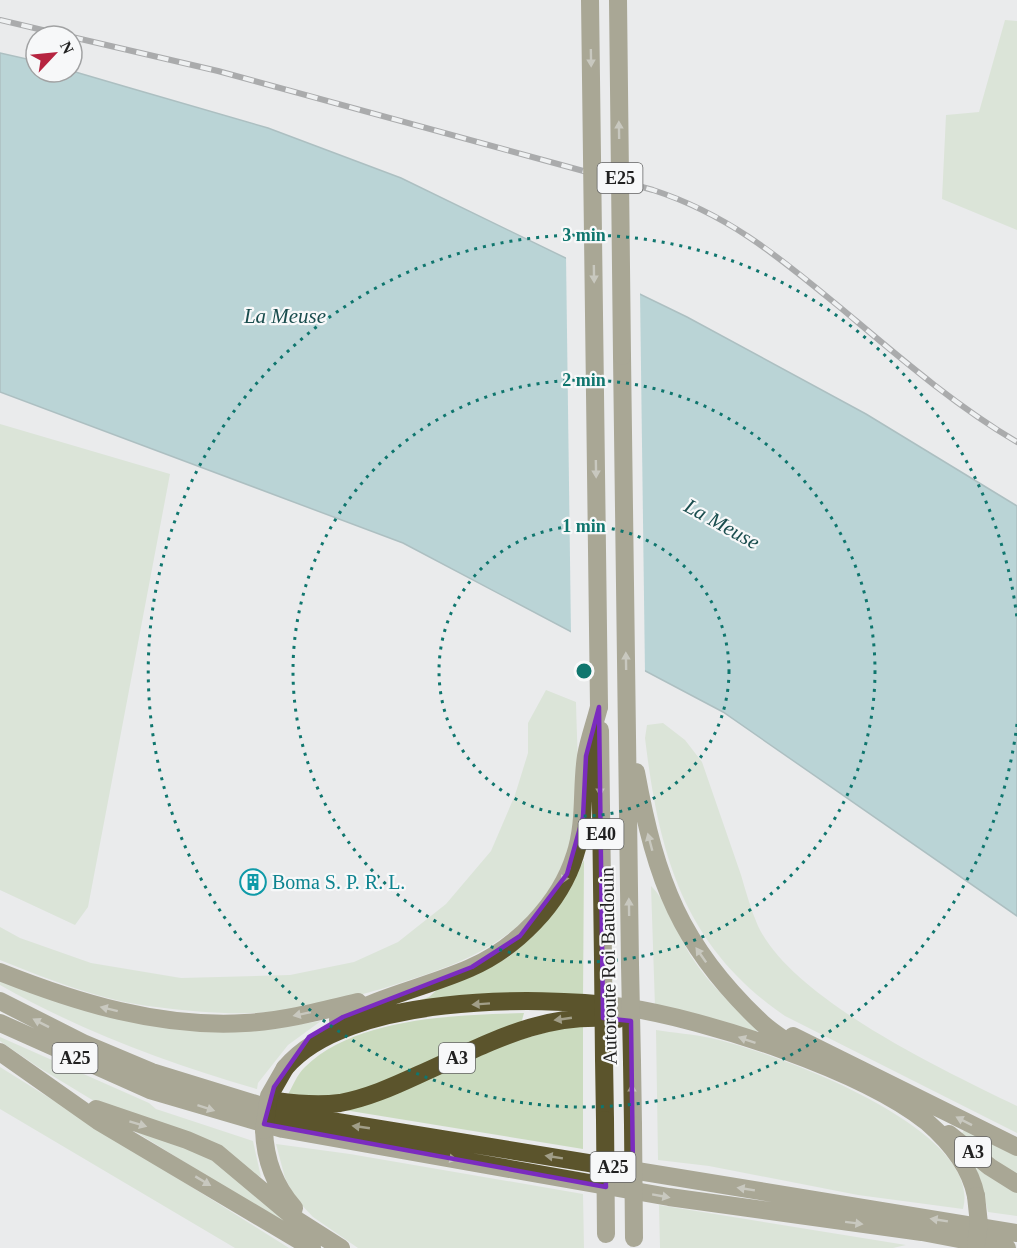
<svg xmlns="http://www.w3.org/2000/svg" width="1017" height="1248" font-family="Georgia,serif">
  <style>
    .green { fill: #cbdbbf }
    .water { fill: #81b9bb; stroke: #648b8d; stroke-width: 1.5 }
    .pier { fill: #eaebec }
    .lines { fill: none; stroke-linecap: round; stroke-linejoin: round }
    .motorway { stroke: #5b542c; stroke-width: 18 }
    .rail-casing { stroke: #5e5e5e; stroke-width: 6 }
    .rail { stroke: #f7f8f9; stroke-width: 4; stroke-dasharray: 11; stroke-linecap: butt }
    .motorway-bridge { stroke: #5b542c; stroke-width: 18 }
    .oneway { fill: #a19e88 }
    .marked { fill: none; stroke: #7b2cbf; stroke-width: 4.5; stroke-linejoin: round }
    .ring { fill: none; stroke: #0f766e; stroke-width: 3; stroke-dasharray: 3 6 }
    .labels { text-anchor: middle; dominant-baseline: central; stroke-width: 4.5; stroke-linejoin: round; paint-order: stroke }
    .shield { fill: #f7f8f9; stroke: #616262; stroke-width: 1.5 }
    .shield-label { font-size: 18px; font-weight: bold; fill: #212121 }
    .culture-label { font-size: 20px; fill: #0d838f; stroke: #f7f8f9; text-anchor: start }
    .street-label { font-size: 20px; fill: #212121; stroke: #f7f8f9 }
    .water-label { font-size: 21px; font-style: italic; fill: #1a4d4e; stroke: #f7f8f9 }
    .centre { fill: #0f766e; stroke: #f7f8f9; stroke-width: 3 }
    .ring-label { font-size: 18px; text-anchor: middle; font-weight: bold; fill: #0f766e; stroke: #f7f8f9; stroke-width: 4.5; stroke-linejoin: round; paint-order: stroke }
  </style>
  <rect width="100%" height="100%" fill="#eaebec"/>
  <path class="green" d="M1005,20L1017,21V230L942,199L946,115L979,112Z
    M0,424L170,474L88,907L75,925L0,890Z
    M546,690L576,702C577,758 584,815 561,868C529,938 465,963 397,984C359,996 321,1006 282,1011C241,1016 197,1012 156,1007C102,1001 50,980 0,960V927L20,938L91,963L181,978L290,975L354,962L398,942L446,904L491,851L515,795L528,753V723Z
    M663,723L685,740L702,762C715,800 728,837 741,875C746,892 751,910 758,926C793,1000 945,1071 1017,1106V1133L785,1016C683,946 659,854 645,738L647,725Z
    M584,860L583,998L400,1007L429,997L439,988L476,975L510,956L534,935L556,910Z
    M651,886C668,902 678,937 693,959C711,987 736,1008 760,1030L753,1033L655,1007Z
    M0,979L32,992L282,1027L321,1021L288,1045L258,1083L257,1089C167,1063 81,1031 0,985Z
    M524,1013L521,1024L387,1083L326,1100L286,1098C292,1088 297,1074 305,1067C356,1017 457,1015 524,1013Z
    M583,1022V1149L338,1109L505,1044Z
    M656,1030C674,1033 693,1034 711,1038C770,1051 985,1128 963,1209L858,1195L709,1166L658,1160Z
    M0,1037L149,1103L156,1109L253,1141L261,1177L94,1101L38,1067L0,1041Z
    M0,1067L289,1248H235L0,1109Z
    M965,1129L1017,1153V1178L961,1134Z
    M136,1132L160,1138L216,1161L310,1240Z
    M276,1144L350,1154L583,1194L584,1248H358L313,1217L296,1199L285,1178Z
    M973,1161L1017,1191V1216L988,1212L980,1179Z
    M659,1205L906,1245L893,1248H660Z"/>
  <path class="water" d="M0,53L36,61V72L72,71L130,88L268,128L401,178L687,317L866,414L1017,506V916L723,712L403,543L0,392Z"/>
  <path class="pier" d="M566,255L640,291L645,674L571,635Z"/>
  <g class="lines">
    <path class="motorway" d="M622,356L630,965
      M600,730L603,961
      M636,772C656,881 680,946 762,1023C774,1034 790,1043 803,1053
      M0,972C78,1003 160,1028 245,1023C283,1021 321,1011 358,1002
      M0,1001L83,1043L152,1072L288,1114L1017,1233
      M338,1020C379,996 427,987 470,968C516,948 560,904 575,855C586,822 581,789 586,756C589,739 595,723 599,707
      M0,1023L150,1090L283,1129L669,1197L922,1232L1007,1248
      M793,1036L1017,1147
      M0,1052L98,1121L312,1248
      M604,1059L605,1120
      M632,1062L633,1125
      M285,1068C346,995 536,995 623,1007C706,1019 862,1070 927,1122C950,1142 970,1166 976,1196
      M276,1101C297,1104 318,1106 340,1103C367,1098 392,1087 418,1075C486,1045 541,1011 618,1019
      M96,1109L187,1140L217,1153L297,1220L341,1248
      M264,1130C265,1160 274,1185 294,1208
      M949,1134L990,1167L1017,1184"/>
    <g class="rail-casing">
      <path id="rail" d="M0,20L68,36
        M72,37L218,71L653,190C730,215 781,259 842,309C898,356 953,404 1017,442"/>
    </g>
    <use href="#rail" class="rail"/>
    <path class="motorway-bridge" d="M590,0L599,707
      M618,0L622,356
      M603,961L604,1059
      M630,965L632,1062
      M605,1120L606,1234
      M633,1125L634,1238
      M264,1130L269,1096L285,1068
      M976,1244L979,1224L976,1196"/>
  </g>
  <defs><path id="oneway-solid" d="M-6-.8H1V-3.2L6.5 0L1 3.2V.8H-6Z" transform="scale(1.5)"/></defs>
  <g class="oneway">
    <use href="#oneway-solid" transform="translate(591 58) rotate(89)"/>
    <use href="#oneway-solid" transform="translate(619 130) rotate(-91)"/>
    <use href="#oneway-solid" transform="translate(594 274) rotate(89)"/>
    <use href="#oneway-solid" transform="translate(596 469) rotate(89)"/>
    <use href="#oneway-solid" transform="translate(626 661) rotate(-91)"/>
    <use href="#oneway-solid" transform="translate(600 787) rotate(89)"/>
    <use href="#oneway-solid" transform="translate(650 842) rotate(-105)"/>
    <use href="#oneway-solid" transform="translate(566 875) rotate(117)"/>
    <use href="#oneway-solid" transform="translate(629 907) rotate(-91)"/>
    <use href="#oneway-solid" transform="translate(701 955) rotate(-125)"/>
    <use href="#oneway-solid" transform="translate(481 1004) rotate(176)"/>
    <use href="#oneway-solid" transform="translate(109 1009) rotate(-166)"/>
    <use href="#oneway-solid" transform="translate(302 1014) rotate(168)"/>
    <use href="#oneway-solid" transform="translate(563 1019) rotate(172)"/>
    <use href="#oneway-solid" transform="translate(41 1023) rotate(-153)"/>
    <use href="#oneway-solid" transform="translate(747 1040) rotate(-161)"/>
    <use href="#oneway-solid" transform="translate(632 1093) rotate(-91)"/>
    <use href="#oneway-solid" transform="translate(206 1108) rotate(18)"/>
    <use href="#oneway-solid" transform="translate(964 1121) rotate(-153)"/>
    <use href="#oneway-solid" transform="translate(138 1124) rotate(17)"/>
    <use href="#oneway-solid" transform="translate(361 1127) rotate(-172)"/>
    <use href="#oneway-solid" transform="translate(554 1157) rotate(-171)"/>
    <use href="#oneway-solid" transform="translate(448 1158) rotate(10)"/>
    <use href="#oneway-solid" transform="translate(203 1181) rotate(31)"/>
    <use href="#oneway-solid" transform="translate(746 1189) rotate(-171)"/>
    <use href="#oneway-solid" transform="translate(661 1196) rotate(10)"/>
    <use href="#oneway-solid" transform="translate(939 1220) rotate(-171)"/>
    <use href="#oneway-solid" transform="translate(854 1223) rotate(7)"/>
  </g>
  <path d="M0 0H1017V1248H0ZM599,707L603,1018L631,1021L633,1170L605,1166L606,1187L264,1124L274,1087L309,1037L343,1017L472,967L520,936L567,874L583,817L586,756Z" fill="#eaebec" fill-opacity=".55" fill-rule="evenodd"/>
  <path class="marked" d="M599,707L603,1018L631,1021L633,1170L605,1166L606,1187L264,1124L274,1087L309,1037L343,1017L472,967L520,936L567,874L583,817L586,756Z"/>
  <g class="ring">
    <circle cx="584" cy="671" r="145"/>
    <circle cx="584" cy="671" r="291"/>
    <path d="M1017 724A436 436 0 1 1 1017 618"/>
  </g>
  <defs>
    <g id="building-ring" transform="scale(1.35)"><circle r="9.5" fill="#f7f8f9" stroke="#0f9aa8" stroke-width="1.5"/><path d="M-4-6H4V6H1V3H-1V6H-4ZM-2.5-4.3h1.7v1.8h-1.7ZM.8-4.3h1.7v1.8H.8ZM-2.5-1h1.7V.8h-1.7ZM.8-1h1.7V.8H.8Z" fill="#0f9aa8"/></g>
  </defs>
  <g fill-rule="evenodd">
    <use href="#building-ring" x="253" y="882"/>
  </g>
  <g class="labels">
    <g class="shield">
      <rect x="597.5" y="163" width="45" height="30" rx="4.5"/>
      <rect x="578.5" y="819" width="45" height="30" rx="4.5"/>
      <rect x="52.5" y="1043" width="45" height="30" rx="4.5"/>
      <rect x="439" y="1043" width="36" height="30" rx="4.5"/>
      <rect x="955" y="1137" width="36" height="30" rx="4.5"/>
      <rect x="590.5" y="1152" width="45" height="30" rx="4.5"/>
    </g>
    <g class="shield-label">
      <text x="620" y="178">E25</text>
      <text x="601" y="834">E40</text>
      <text x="75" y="1058">A25</text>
      <text x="457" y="1058">A3</text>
      <text x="973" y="1152">A3</text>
      <text x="613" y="1167">A25</text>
    </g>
    <g class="culture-label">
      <text x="272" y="882">Boma S. P. R. L.</text>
    </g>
    <g class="street-label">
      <text transform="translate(608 966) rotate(-91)">Autoroute Roi Baudouin</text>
    </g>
    <g class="water-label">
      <text x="285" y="316">La Meuse</text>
      <text transform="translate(722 524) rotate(29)">La Meuse</text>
    </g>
  </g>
  <circle cx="584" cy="671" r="9" class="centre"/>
  <g class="ring-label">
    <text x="584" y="241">3 min</text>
    <text x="584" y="386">2 min</text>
    <text x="584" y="532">1 min</text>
  </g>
  <g transform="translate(54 54) rotate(64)"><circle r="28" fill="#f7f8f9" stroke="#a1a2a3" stroke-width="1.5"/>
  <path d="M0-4.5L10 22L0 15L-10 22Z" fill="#b62440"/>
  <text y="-9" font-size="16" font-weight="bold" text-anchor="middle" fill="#212121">N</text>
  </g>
</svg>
